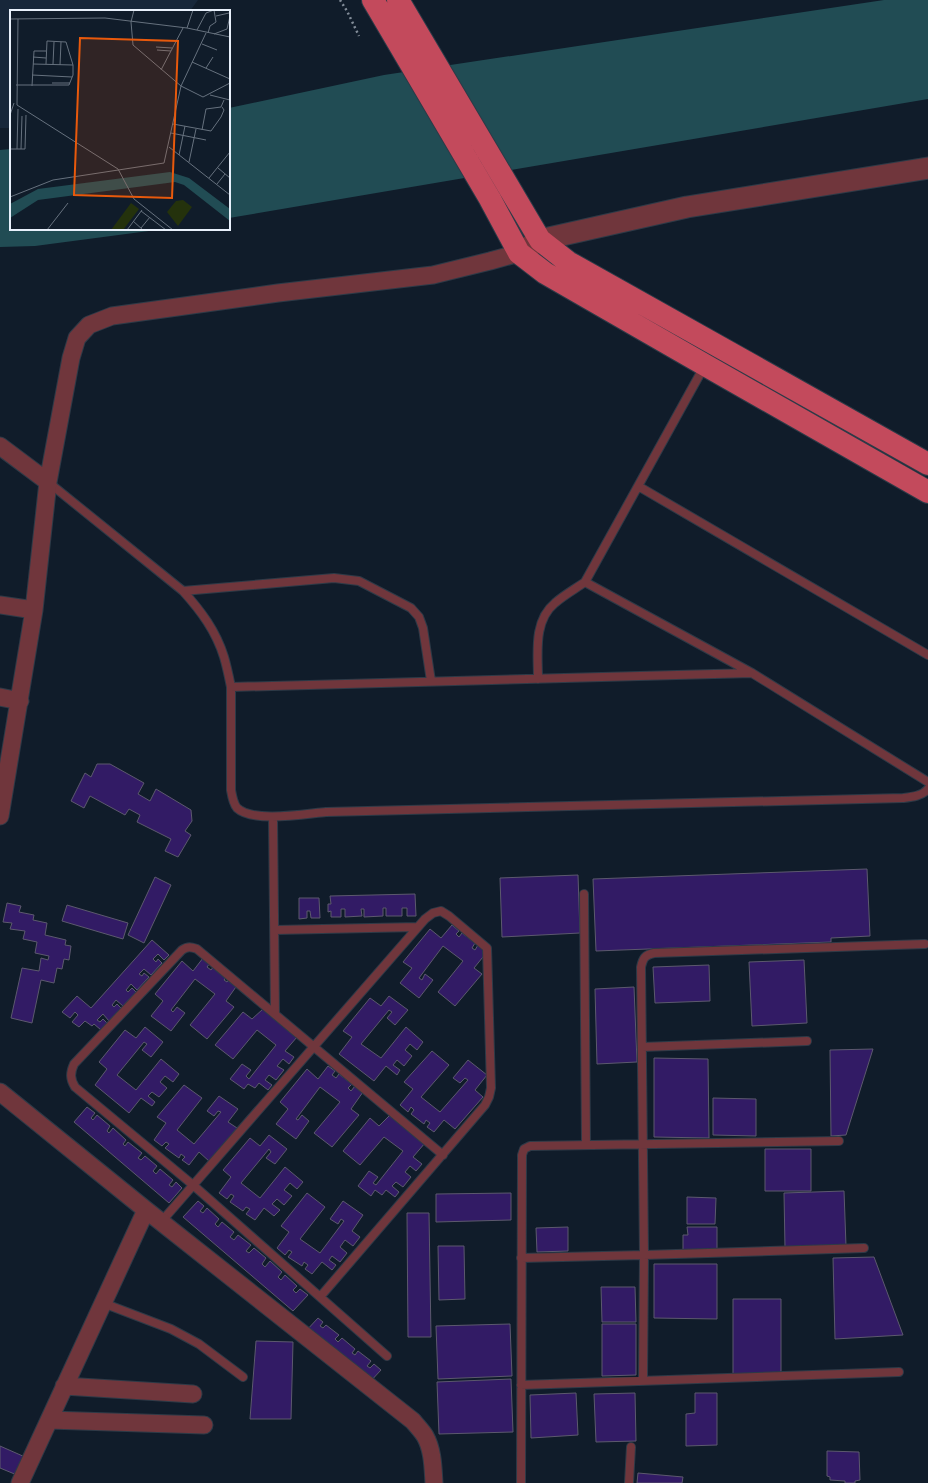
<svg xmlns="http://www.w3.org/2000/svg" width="928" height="1483" font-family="'Golos Text',sans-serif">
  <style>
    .built { fill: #17273a }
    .water { fill: #214c54 }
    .building { fill: #321b65; stroke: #5c596e }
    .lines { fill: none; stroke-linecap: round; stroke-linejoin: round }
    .service-casing { stroke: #2e3a47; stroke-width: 10 }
    .minor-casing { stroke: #2e3a47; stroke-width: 19 }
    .tertiary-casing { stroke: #2e3a47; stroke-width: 23 }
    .primary-casing { stroke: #2e3a47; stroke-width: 24 }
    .path { stroke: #838d99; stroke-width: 2.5; stroke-dasharray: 2 3; stroke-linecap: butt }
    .service { stroke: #70363c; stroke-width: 8 }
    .minor { stroke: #70363c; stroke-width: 17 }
    .tertiary { stroke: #70363c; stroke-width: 21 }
    .primary { stroke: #c34a5c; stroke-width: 22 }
    .inset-road { fill: none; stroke: #66717e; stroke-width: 1 }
    .view { fill: #e8590c; fill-opacity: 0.15; stroke: #e8590c; stroke-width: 2 }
    .inset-edge { fill: none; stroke: #e8f0fb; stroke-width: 2 }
  </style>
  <rect width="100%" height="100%" fill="#101c2a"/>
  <path class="built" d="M0,0H198L190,11H11V128H0Z"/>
  <path class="water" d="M884,0H928V99L229,218V108L384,75Z
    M11,149V229H164L35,246L0,247V150Z"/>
  <path class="building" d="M97,764H110L144,783L138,794L150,801L156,789L191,810L192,821L185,831L191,835L178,857L165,851L171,839L137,822L140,815L129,809L125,815L90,796L84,808L71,801L85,773L91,777Z
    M867,869L870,936L831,938V942L596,951L593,879Z
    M578,875L580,933L502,937L500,878Z
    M155,877L171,885L144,943L128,935Z
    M415,894L416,916H407V908H402V916H386V908H383V916L364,917V909H361L362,916L345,917V909H341V917H331V911L328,912V904H331L330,896Z
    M299,898H319L320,918H311L310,911H307V918L299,919Z
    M7,903L21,906L19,912L34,915L33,920L47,923L45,935L66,940L65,945L71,946L69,960L64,959L62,969L57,968L54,983L41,980L32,1023L11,1018L22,968L39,971L41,958L48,960L49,956L35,953L37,942L23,939L25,931L10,929L12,923L3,922Z
    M67,905L128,923L123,939L62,921Z
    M452,925L459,931L456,934L459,937L462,933L475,943L472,948L475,950L478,945L487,952L474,968L482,974L455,1006L438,992L463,961L443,946L419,978L422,980L425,974L433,980L419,998L400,983L412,968L403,962L430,929L441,938Z
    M152,940L169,955L164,960L158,954L153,959L156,962L158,959L162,963L151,975L144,969L139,974L142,976L144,973L149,977L137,990L131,984L126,990L128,992L132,988L136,992L123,1006L116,1000L112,1005L114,1007L117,1004L121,1008L109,1021L103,1014L97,1020L100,1022L103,1019L107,1023L101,1030L94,1024L92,1026L85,1021L79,1027L72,1022L78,1015L75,1012L70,1018L62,1012L77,996L91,1008Z
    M203,958L210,963L207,967L211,970L214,966L227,976L224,980L227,982L230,978L238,984L226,1001L234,1007L207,1039L190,1025L215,994L195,979L171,1010L173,1012L177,1007L185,1013L171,1031L151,1016L163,1001L155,994L182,961L193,971Z
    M804,960L807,1023L752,1026L749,962Z
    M709,965L710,1001L655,1003L653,967Z
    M634,987L637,1062L597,1064L595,989Z
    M389,996L408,1010L395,1025L387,1018L392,1012L389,1010L361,1044L381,1058L406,1027L423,1042L417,1050L410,1044L405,1050L412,1056L404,1066L397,1060L393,1065L400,1070L397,1075L386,1066L374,1081L339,1054L352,1037L343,1031L370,998L381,1006Z
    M263,1009L297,1037L285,1051L294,1057L289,1064L283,1059L277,1066L284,1070L276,1080L269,1075L265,1080L272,1085L268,1090L259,1083L255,1088L248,1084L244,1089L230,1079L242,1064L251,1070L246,1076L249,1079L276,1045L257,1030L233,1059L215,1045L243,1012L252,1019Z
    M145,1027L163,1042L151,1057L142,1050L147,1044L144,1042L117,1075L136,1090L161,1059L179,1074L173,1082L165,1076L160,1082L167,1088L159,1097L152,1092L148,1096L155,1102L152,1106L141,1098L129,1113L95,1085L107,1069L99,1062L125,1030L136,1038Z
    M873,1049L846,1135L831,1136L830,1050Z
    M432,1051L449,1065L421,1097L440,1112L468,1080L465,1078L460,1083L453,1078L468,1060L487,1075L475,1090L483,1097L455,1129L444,1120L434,1132L427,1127L430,1123L426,1120L424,1124L411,1114L414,1110L411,1107L408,1112L400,1105L413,1089L404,1082Z
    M654,1058L708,1059L709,1138L654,1137Z
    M328,1066L335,1071L332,1075L336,1078L339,1074L352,1084L348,1088L351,1091L355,1086L363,1092L351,1109L359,1115L332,1147L314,1133L340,1102L320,1087L296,1119L298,1120L302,1115L309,1121L296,1139L276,1124L288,1109L280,1102L307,1069L318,1079Z
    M184,1085L202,1098L177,1130L194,1144L221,1112L218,1111L214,1116L207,1111L219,1096L238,1109L228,1122L237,1128L210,1162L199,1152L189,1165L182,1160L185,1157L181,1154L179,1158L165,1148L169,1144L166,1142L162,1146L154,1140L166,1123L157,1117Z
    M713,1098L756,1099V1136L713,1135Z
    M87,1107L95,1113L91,1118L93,1120L97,1115L110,1126L107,1131L109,1133L113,1128L126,1140L123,1144L125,1146L128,1142L142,1153L138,1158L141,1160L145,1156L157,1166L153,1171L156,1174L160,1169L173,1180L169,1185L172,1187L176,1182L182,1188L169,1203L74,1122Z
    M390,1115L425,1143L413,1157L422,1164L416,1171L410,1166L405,1172L411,1177L403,1187L396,1182L392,1186L399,1192L395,1197L386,1190L382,1195L375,1190L371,1196L358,1186L369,1171L378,1177L373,1183L376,1185L403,1151L384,1137L360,1165L343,1151L370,1118L379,1126Z
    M269,1135L287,1149L275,1164L266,1158L271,1152L269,1149L241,1183L260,1198L285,1167L303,1182L297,1189L290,1183L284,1190L292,1196L284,1205L277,1199L272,1204L280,1210L274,1216L264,1208L255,1220L246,1214L250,1209L246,1207L243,1211L230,1202L234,1196L231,1194L227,1199L219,1193L231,1177L223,1170L250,1138L260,1146Z
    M765,1149H811V1191H765Z
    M844,1191L846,1246L785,1248L784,1193Z
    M307,1193L325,1207L300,1239L320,1253L344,1221L341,1219L338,1224L330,1219L343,1201L363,1215L352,1231L360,1237L353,1246L345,1240L340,1247L347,1253L340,1262L332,1256L329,1260L336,1265L332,1270L322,1262L312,1274L305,1269L308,1265L304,1262L302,1266L288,1257L292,1252L289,1250L285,1255L277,1248L289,1232L281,1226Z
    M511,1193V1220L436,1222V1194Z
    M687,1197L716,1198L715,1224H687Z
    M198,1201L204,1206L200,1211L203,1213L207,1208L219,1219L215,1224L218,1227L222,1222L234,1232L230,1237L234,1240L238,1235L251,1245L246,1251L249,1253L254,1248L266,1258L262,1264L265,1267L270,1261L282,1272L278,1277L281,1280L285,1275L297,1286L293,1290L296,1293L300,1289L308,1295L293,1311L183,1217Z
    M407,1213H429L431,1337H408Z
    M568,1227V1251L537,1252L536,1228Z
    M687,1227H717V1249L683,1250V1235H688Z
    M438,1246H464L465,1299L439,1300Z
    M874,1257L903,1335L835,1339L833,1258Z
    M654,1264H717V1319L654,1318Z
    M601,1287H635L636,1322H602Z
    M733,1299H781V1374H733Z
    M318,1318L323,1322L320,1326L323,1328L326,1325L339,1335L335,1339L338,1342L342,1338L355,1349L352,1353L355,1355L358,1351L371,1361L367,1366L370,1368L374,1364L381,1370L368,1384L305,1332Z
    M510,1324L512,1376L438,1379L436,1326Z
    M602,1324H636V1375L602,1376Z
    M256,1341L293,1342L291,1419H250Z
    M511,1379L513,1432L439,1434L437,1382Z
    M576,1393L578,1435L531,1438L530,1395Z
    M635,1393L636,1441L596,1442L594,1394Z
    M695,1393H717V1445L686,1446V1414L695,1413Z
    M0,1446L25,1457L17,1475L0,1468Z
    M827,1451L859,1452L860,1480L855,1481V1483H845V1481L830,1480V1477L827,1476Z
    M638,1473L683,1477L682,1483H637Z"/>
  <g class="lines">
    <g class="service-casing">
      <path id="service" d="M705,365L585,582L752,673L928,782
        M48,482L183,591C201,611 216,631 224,657C227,667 229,677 231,687
        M638,486L928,655
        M183,591L334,578L359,581L411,608L419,617L423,628L431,681
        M752,673L231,687V790C232,796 233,803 237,808C253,823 304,814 326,812L903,798C912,797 922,796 928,789
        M538,679C538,653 533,621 555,603C564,595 575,589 585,582
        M273,817L275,1014
        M584,894L586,1145
        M275,930L418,927
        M642,1047L807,1041
        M161,1222L425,919L433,913L441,911L449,916L487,948L491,1088L489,1097L485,1105L320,1297
        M521,1258L644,1255L641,967C643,958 645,955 654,953L925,944
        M103,1303L171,1329L199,1344L243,1377
        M387,1356L193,1185L75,1087C70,1079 70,1073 74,1064L182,950C188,946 191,947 197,949L443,1155
        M643,1381L644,1255L864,1248
        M521,1385L899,1372
        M521,1483L522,1155L524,1149L530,1146L839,1141
        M629,1483L631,1447"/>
    </g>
    <g class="minor-casing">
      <path id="minor" d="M0,446L48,482
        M0,605L34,610
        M0,697L20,701
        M0,816L34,610L48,482L71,358L77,338L89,325L112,316L278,293L433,275L490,261L519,253
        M0,1092L146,1210L413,1421C417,1426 422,1431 425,1436C433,1450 433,1468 434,1483
        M64,1386L193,1394
        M49,1420L204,1425
        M20,1483L146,1210"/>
    </g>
    <g class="tertiary-casing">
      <path id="tertiary" d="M519,253L540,240L687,207L928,168"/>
    </g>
    <g class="primary-casing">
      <path id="primary" d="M373,0L490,199L519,253L545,273L705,365L928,492
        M398,0L540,240L568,262L928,464"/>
    </g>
    <path class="path" d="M340,0L347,11L359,36"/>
    <use href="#service" class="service"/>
    <use href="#minor" class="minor"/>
    <use href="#tertiary" class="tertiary"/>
    <use href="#primary" class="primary"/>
  </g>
  <g transform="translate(10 10)">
    <rect width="220" height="220" fill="#101c2a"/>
    <path d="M173,190L182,197L168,216L157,202L166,191ZM121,193L129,199L113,220H101Z" fill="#24320c"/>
    <path d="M160,162L179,168L220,199V211L174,175L165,172L28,190L0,208V194L28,179Z" fill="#214c54"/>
    <path class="inset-road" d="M124,0L121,12L123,35L171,76L193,87L220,73M206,6L219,3M0,9L95,8L177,18L220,27M8,9L7,95L108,159L124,189L163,220M177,18L183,0M187,20L196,3L204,0L206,12L200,16L198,23M204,24L217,19L220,6M192,34L207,40M146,37L162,38M147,40L161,41M23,47L36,48M182,52L220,69M23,54L63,55M43,54L44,32M50,55L51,32M196,58L203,47M151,60L173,18M22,65L62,67M42,73H60M6,75H59L63,65V55L56,32L37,31L36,54M22,76L24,41H36M200,85L220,90M0,105L4,93M163,114L201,121L211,107L214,100L212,97M192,120L196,99L211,97L214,90M161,123L196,130M159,137L220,185M0,139H15L16,105M7,139L8,99M11,139L12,106M169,145L175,116M179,152L186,119M208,158L220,168M199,168L220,142M207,174L215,164M0,187L43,170L154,153L171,76L196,23M131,201L156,220M123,211L133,220M131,218L140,207M37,220L58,193M117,220L132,200"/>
    <path class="view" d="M70,28L168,31L162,188L64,185Z"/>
    <rect width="220" height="220" class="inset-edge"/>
  </g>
</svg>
